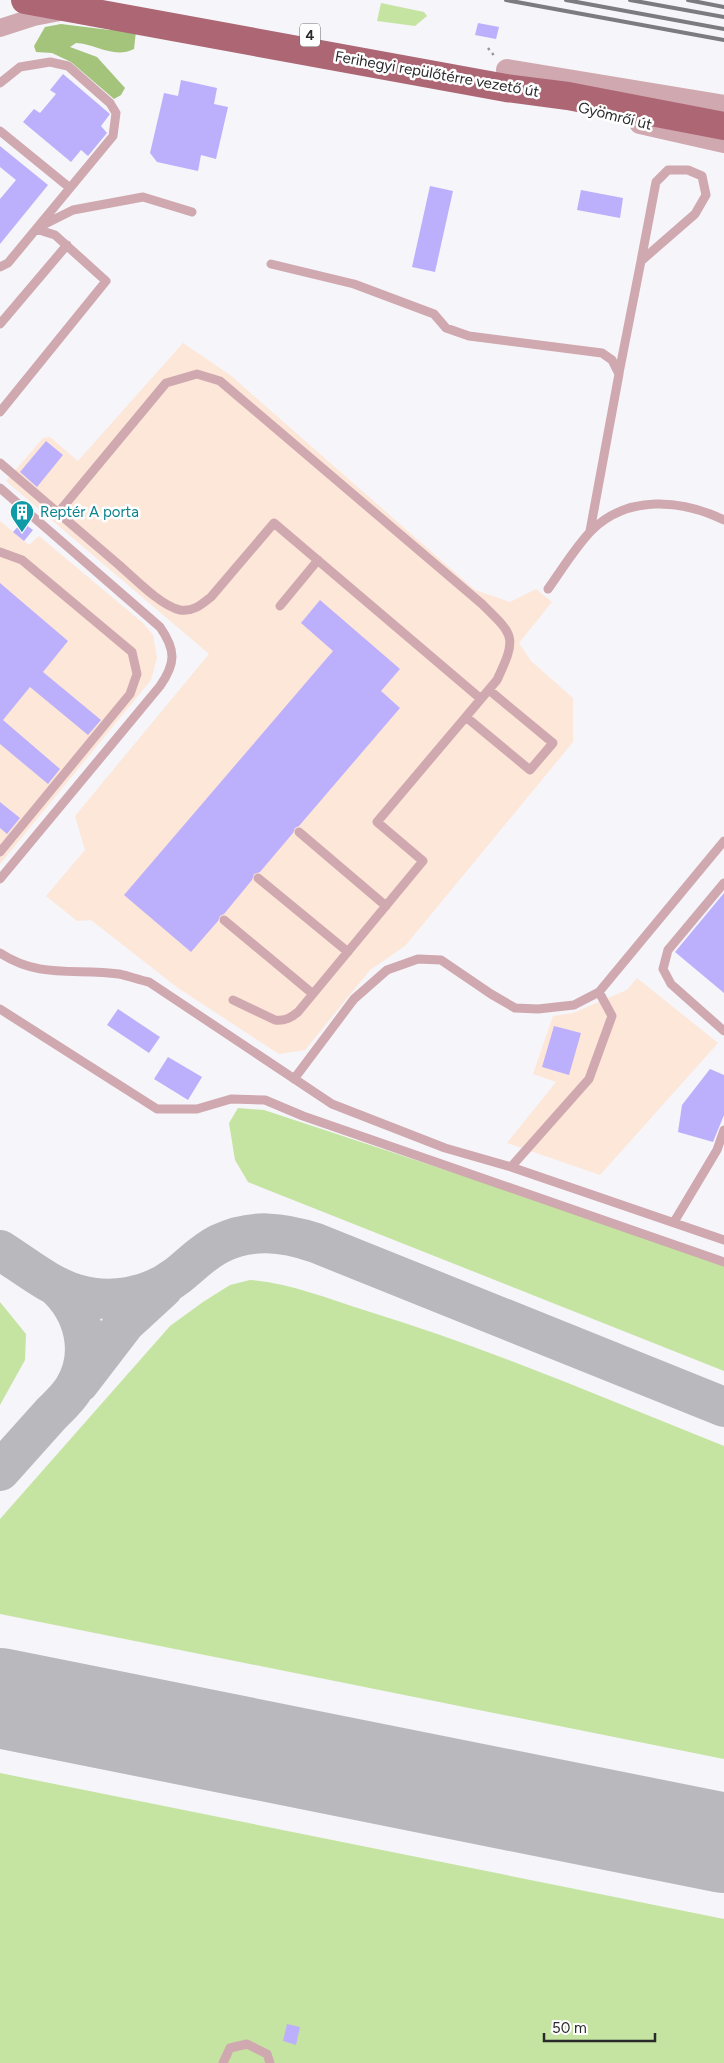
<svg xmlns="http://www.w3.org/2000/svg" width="724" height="2063" font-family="Figtree,sans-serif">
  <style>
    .industrial { fill: #fde7d9 }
    .green { fill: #c5e4a1 }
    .forest { fill: #a3c47a }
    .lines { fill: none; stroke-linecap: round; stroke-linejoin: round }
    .taxiway { stroke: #b8b8bd; stroke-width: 40 }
    .runway { stroke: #b8b8bd; stroke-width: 100 }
    .building { fill: #bcb0fc }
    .path { stroke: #98989c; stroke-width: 2.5; stroke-dasharray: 2.5 4; stroke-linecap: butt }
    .service { stroke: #d0a8af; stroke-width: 9 }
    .minor { stroke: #d0a8af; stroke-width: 18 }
    .tertiary { stroke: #d0a8af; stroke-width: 22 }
    .primary { stroke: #ac6674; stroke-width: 28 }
    .rail { stroke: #7c7c80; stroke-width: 4 }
    .labels { text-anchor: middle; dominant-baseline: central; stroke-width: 5; stroke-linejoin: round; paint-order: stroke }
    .shield { fill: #fff; stroke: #6a6a6b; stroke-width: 1 }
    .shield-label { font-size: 14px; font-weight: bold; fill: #2a2a2c }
    .street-label { font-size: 15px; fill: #2a2a2c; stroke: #fff }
    .culture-label { font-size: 15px; fill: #0d838f; stroke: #fff; text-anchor: start }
  </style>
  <rect width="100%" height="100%" fill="#f5f5fa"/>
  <path class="industrial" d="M183,343L230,375L475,590L510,602L536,589L552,602L519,643L531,661L573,698V742L405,946L370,970L305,1050L279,1054L178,988L91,920L77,921L46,896L85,850L75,816L209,654L6,481L43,438L50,437L78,461Z
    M0,521L29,545L39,536L143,623L153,635L157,658L151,680L0,864Z
    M637,978L718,1043L600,1175L507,1143L556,1082L533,1074L553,1016L573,1013L627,990Z"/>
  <path class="green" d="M381,3L424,12L427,16L415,26L377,21Z
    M238,1108L264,1110L724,1262V1371L248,1182L235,1160L229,1123Z
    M250,1280C290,1283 328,1299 367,1311C488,1348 606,1399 724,1446V1759L0,1614V1519L170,1326L203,1302L230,1285Z
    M0,1302L26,1334L25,1360L0,1405Z
    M0,1773L724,1919V2063H0Z"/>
  <path class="forest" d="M61,24L110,30L115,27L136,31L134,49C114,59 96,44 76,43L70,47L97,57L125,88L121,95L114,99L71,62L52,53L36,52L34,46L45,27Z"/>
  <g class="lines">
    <path class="taxiway" d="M0,1250C24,1265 49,1286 76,1294C110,1304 148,1298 177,1276C191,1265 203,1252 219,1244C251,1228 283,1232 316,1243L724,1407
      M79,1383L125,1323L163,1288
      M0,1471C17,1452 34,1433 51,1414C59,1406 68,1398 74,1388C95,1353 84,1311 55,1285"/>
    <path class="runway" d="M0,1698L724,1843"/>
  </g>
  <path class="building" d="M478,23L499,27L496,39L475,35Z
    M63,74L110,114L101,126L107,133L88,156L81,150L71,162L23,122L34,109L40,113L56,94L50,90Z
    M181,80L217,88L214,104L228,107L216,159L201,155L198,171L157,162L150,153L164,93L178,96Z
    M0,146L48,185L0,244V199L16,180L0,167Z
    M430,186L453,191L435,272L412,267Z
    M581,190L623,198L620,218L577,210Z
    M46,441L63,455L37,487L20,472Z
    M22,522L33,530L24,541L13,532Z
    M0,583L68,641L43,672L101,720L88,735L30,687L3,720L60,769L48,784L0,744Z
    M320,600L400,669L381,691L400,708L299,826L295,828L293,833L260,872L254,874L252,880L224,914L220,916L218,921L191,952L124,895L333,651L301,623Z
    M0,802L20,818L7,834L0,828Z
    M724,893V993L675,952Z
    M118,1009L160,1037L149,1053L107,1025Z
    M554,1026L581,1033L569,1075L542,1067Z
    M168,1057L202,1077L188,1100L154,1079Z
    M710,1069L724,1075V1115L713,1142L678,1132L682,1105Z
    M287,2024L300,2027L296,2045L283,2041Z"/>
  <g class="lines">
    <path class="path" d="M488,48L496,58"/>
    <path class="service" d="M0,83L20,67L50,62L68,66L110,103L116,113L113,136L8,263L0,267
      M0,131L70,188
      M41,226L73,210L143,197L192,212
      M271,264L354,284L434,314L446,328L469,336L602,353L612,360L619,374L590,531
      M0,324L67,245
      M619,373L641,261L695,214L706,195L702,176L688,170H668L656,182L641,261
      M0,412L106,281L55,235L36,229
      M0,463C40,497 79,531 119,565C134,578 161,606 180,610C193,612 201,605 211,597L274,523L481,699
      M0,488L160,627C176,650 176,663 160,686L0,879
      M58,513L166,383L197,374L220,381L482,604C515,636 517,637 497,680L377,822L423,861L298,1012C291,1018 285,1021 275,1020L233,1000
      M0,552L22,560L132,652L137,674L130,694L0,852
      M548,589C561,571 576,546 592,530C628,495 681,499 724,520
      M280,606L318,560
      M466,717L530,770L553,743L489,690
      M299,832L386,906
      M258,878L348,952
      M724,883L668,950L663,969L671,984L724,1031
      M224,920L313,994
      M0,953C39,979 76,968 119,974C129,976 139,980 149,982L332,1104L445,1148L511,1167L724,1240
      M0,1009L157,1109H197L231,1099L265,1100L303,1116L724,1262
      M294,1079L354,999L387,970L418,959L441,960L491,994L515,1008L538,1009L574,1005L599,992L724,841
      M511,1167L589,1079L612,1016L599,992
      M674,1222L717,1150L724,1130
      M223,2063L230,2048L247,2044L267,2054L270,2063"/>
    <path class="minor" d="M0,28L34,17L60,12"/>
    <path class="tertiary" d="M507,70L724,106
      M640,123L724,142"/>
    <path class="primary" d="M25,0L506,88L568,96L724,126"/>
    <path class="rail" d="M506,0L724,40
      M566,0L724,29
      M630,0L724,17
      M688,0L724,7"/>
  </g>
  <defs>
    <g id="building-pin" transform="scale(1.25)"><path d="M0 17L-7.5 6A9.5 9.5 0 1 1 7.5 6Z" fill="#0f9aa8" stroke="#fff"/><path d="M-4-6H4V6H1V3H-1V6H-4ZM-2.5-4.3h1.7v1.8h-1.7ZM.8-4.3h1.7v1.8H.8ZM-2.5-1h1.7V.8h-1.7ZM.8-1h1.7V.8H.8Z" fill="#fff"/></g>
  </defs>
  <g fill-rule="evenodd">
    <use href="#building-pin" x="22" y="512"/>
  </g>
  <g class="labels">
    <rect class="shield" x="300" y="23.5" width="20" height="23" rx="4"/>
    <g class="shield-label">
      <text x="310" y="35">4</text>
    </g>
    <g class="street-label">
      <text transform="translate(437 74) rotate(10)">Ferihegyi repülőtérre vezető út</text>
      <text transform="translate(615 116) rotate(14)">Gyömrői út</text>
    </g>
    <g class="culture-label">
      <text x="40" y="512">Reptér A porta</text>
    </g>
  </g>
  <path d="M544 2033v8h111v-8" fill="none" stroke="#2a2a2c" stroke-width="2.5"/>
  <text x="552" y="2033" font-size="15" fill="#2a2a2c" stroke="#ffffff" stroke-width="4" paint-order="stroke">50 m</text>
</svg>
